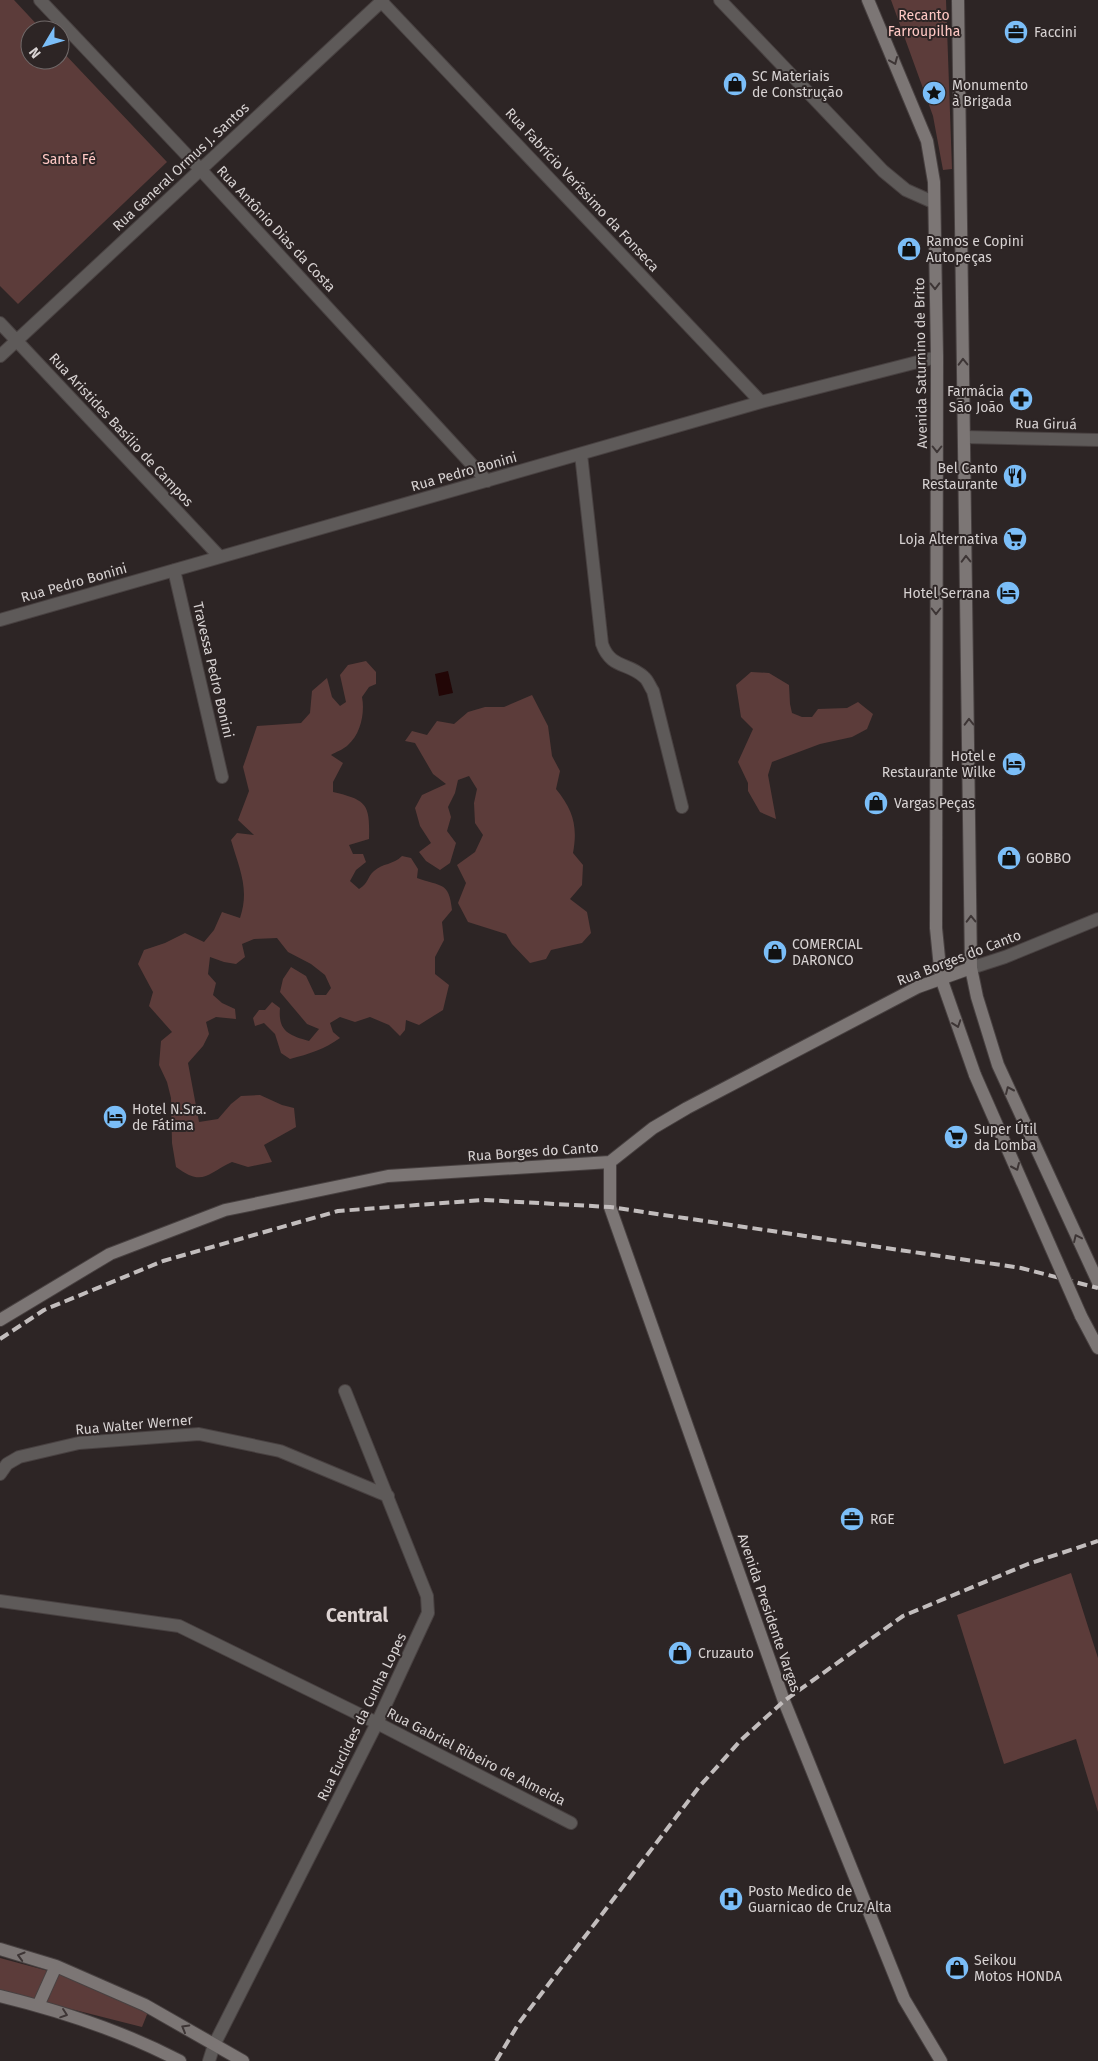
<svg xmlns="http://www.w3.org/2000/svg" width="1098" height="2061" font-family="'Fira Sans',sans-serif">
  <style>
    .green { fill: #5c3c3a }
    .water { fill: #220606 }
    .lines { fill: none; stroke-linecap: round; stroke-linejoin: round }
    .minor-casing { stroke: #484141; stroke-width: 14 }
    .tertiary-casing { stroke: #484141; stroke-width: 14 }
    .secondary-casing { stroke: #484141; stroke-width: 14 }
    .minor { stroke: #5e5a59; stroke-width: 12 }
    .tertiary { stroke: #5e5a59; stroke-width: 12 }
    .secondary { stroke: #7c7675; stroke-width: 12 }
    .rail { stroke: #c2bdbd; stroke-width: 4; stroke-dasharray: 10 5; stroke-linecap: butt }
    .secondary-bridge-casing { stroke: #484141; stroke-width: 14; stroke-linecap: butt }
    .secondary-bridge { stroke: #7c7675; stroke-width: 12 }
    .oneway { stroke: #3d3535 }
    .labels { text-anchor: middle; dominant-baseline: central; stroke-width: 4; stroke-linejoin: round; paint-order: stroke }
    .park-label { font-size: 14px; fill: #ffc8c4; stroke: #2d2525 }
    .poi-label { font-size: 14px; fill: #d7d2d2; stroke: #2d2525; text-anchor: start }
    .street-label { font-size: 14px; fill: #d7d2d2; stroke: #2d2525 }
    .district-label { font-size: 19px; font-weight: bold; fill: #ddd3d2; stroke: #2d2525 }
  </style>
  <rect width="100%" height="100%" fill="#2d2525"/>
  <path class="green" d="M0,0H14L42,30H30V60H60V49L167,162L18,304L0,286Z
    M891,0H946L952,169L943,170L933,116Z
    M366,661L376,672V684L369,687L362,697C365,712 361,734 348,745C344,749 336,752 331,755L343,763L333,782V792C367,800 370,804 369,839L349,845L353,854H363L366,862L356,870L350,881L359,889C369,883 367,877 374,871C383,863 393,865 402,856L411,858L418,869L417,878C441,887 449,881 452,910L442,922L444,940L435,957V974L449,985L443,1010L419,1025L406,1020L405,1030L400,1036L389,1025L370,1017L355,1022L340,1017L330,1023L333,1032L340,1038C325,1049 309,1054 290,1059L281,1053L275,1034L264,1023L255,1026L253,1018L259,1010H265L272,1002L280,1008C278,1031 288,1035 309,1041L319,1029L307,1024L280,992L283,979L291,967L306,976L315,995H326L331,988L325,975L311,964L288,952L277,938L254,939L242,944L245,957L236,964L224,962L210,957L208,974L216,983L213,995L222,1003L235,1009L236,1019L216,1017L206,1022L209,1034L203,1046L188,1063L199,1122L218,1119L231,1104L241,1096L260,1095L282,1105L294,1108L296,1127L264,1145L272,1162L248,1167L232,1162C206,1174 203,1187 176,1167L172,1143L171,1098L167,1082L159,1065L161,1041L172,1032L149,1006L153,992L138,964L144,950L165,943L185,933L204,942L214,930L222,912L240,918C250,889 239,868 231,840L237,833L254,835L238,820L249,791L243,767L257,726L301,723L310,713L312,691L327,678L332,697L340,706L346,702L340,675L348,665Z
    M751,672L769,673L789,685L790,704L792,713L802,717H812L818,709L847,708L858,702L873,714L867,729L852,737L820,744L772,762L768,775L776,819L760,812L748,791V783L738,762L753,729L741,717L736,685Z
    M532,695L548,726L552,756L560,771L556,789C573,810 578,826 573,853L583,865L582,885L570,899L587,912L591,933L582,943L551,950L546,959L530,963L512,944L506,934L468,922L458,903L466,883L457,865L475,852L483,835L475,823L474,803L477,789L469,776L458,780L455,793L448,807L451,817L447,831L456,843L450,863L440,870L426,861L419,852L431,843L420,826L415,808L422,795L446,784L433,774L415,743L405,741L412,731L427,735L437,721L454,724L468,712L485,707H504Z
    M1071,1573L1098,1658V1812L1076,1739L1004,1764L957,1615Z
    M0,1958L67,1976L148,2012L142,2027L0,1991Z"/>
  <path class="water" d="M448,671L453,693L439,696L435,674Z"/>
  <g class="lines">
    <g class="minor-casing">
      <path id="minor" d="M40,0L200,169L487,481
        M380,0L761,402
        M720,0L883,171L906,190L933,202
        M0,323L220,557
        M0,356L383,0
        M964,437L1098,440
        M581,454L602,644C611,669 628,662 644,677C648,680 650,687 653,691L682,807
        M174,570L222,777
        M0,620L761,402L937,357
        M0,1474L7,1464L19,1457L79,1443L199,1434L280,1451L388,1496
        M0,1601L179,1626L377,1723L571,1823
        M214,2045L377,1723L428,1613L427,1596L345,1391"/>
    </g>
    <g class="tertiary-casing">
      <path id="tertiary" d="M971,968L1005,957L1098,919
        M209,2061L214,2045"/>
    </g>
    <g class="secondary-casing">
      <path id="secondary" d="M868,0L927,141L934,182L937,357L936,928L941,978L975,1075
        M958,0L971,968L977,997L998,1065L1098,1282
        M610,1162V1207L784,1701L904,1999L941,2061
        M1081,1316L1098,1348
        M0,1320L110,1254L225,1210L388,1176L610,1162L653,1128L687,1108L918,987L971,968
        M0,1949L56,1966L145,2005L243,2061
        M0,1996C62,2011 124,2032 180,2061
        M38,2006L56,1966"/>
    </g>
    <use href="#minor" class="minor"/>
    <use href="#tertiary" class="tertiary"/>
    <use href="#secondary" class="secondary"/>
    <path class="rail" d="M0,1339L44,1310L163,1261L338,1211L484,1200L610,1207L1021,1268L1098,1288
      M496,2061L519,2023L699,1787L741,1740L784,1701L903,1616L1028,1564L1098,1541"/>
    <g class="secondary-bridge-casing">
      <path id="secondary-bridge" d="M975,1075L1081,1316"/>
    </g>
    <use href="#secondary-bridge" class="secondary-bridge"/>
  </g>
  <defs><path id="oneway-chevron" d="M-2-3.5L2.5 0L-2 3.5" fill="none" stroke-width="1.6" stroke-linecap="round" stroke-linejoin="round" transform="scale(1.25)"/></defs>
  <g class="oneway">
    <use href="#oneway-chevron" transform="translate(894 61) rotate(67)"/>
    <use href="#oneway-chevron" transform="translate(935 286) rotate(89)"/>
    <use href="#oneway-chevron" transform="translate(963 362) rotate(-91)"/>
    <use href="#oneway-chevron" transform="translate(937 449) rotate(90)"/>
    <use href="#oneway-chevron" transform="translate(966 559) rotate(-91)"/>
    <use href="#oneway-chevron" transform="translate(936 611) rotate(90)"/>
    <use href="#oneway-chevron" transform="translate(969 722) rotate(-91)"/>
    <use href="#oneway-chevron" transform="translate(971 919) rotate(-91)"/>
    <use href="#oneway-chevron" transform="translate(957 1024) rotate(71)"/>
    <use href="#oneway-chevron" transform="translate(1009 1090) rotate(-114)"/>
    <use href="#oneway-chevron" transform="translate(1016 1167) rotate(66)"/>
    <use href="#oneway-chevron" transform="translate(1077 1238) rotate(-115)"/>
    <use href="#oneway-chevron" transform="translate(21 1956) rotate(-164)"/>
    <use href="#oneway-chevron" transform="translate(64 2014) rotate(19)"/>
    <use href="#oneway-chevron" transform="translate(185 2028) rotate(-150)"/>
  </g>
  <defs>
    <g id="office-disc" transform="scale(1.25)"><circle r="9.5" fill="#7bbef8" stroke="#2d2525"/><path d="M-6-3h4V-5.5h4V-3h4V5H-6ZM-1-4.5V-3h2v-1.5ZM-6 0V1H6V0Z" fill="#111"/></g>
    <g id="shop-disc" transform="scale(1.25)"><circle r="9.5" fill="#7bbef8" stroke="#2d2525"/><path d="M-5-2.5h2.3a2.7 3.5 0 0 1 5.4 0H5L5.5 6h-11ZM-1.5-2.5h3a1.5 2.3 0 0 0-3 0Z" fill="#111"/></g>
    <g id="sight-disc" transform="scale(1.25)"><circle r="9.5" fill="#7bbef8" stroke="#2d2525"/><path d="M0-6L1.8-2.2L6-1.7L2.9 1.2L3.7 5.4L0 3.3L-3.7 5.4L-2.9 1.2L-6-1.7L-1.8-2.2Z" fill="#111"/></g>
    <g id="pharmacy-disc" transform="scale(1.25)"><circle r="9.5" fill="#7bbef8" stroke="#2d2525"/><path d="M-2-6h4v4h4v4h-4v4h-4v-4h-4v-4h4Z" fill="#111"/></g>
    <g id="restaurant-disc" transform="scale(1.25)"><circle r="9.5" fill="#7bbef8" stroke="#2d2525"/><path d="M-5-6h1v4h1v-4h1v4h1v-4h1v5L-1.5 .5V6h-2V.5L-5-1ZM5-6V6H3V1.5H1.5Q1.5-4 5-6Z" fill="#111"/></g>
    <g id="supermarket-disc" transform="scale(1.25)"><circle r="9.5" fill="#7bbef8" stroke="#2d2525"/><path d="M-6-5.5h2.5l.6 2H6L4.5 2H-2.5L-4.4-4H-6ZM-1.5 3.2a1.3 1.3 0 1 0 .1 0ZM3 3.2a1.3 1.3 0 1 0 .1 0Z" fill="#111"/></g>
    <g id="hotel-disc" transform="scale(1.25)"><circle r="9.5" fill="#7bbef8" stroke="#2d2525"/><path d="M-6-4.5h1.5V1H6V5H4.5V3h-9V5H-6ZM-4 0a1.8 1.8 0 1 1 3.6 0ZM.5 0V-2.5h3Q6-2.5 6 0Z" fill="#111"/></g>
    <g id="hospital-disc" transform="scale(1.25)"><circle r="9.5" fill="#7bbef8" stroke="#2d2525"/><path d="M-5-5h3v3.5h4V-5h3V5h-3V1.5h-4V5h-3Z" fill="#111"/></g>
  </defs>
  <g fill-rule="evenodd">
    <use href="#office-disc" x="1016" y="32"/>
    <use href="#shop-disc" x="735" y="84"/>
    <use href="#sight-disc" x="934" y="93"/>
    <use href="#shop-disc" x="909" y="249"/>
    <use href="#pharmacy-disc" x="1021" y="399"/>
    <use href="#restaurant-disc" x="1015" y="476"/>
    <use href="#supermarket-disc" x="1015" y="539"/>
    <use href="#hotel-disc" x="1008" y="593"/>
    <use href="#hotel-disc" x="1014" y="764"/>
    <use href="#shop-disc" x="876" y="803"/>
    <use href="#shop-disc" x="1009" y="858"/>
    <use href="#shop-disc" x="775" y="952"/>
    <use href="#hotel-disc" x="115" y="1117"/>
    <use href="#supermarket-disc" x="956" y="1137"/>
    <use href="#office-disc" x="852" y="1519"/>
    <use href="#shop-disc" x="680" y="1653"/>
    <use href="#hospital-disc" x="731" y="1899"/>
    <use href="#shop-disc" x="957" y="1968"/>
  </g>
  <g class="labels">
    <g class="park-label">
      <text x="924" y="15">Recanto<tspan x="924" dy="16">Farroupilha</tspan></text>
      <text x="69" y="159">Santa Fé</text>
    </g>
    <g class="poi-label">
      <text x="1034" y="32">Faccini</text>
      <text x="752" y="76">SC Materiais<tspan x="752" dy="16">de Construção</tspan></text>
      <text x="952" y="85">Monumento<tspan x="952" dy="16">à Brigada</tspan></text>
      <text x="926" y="241">Ramos e Copini<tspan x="926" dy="16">Autopeças</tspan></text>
      <text x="1004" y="391" text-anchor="end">Farmácia<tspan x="1004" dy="16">São João</tspan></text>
      <text x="998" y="468" text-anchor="end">Bel Canto<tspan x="998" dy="16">Restaurante</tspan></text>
      <text x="998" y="539" text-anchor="end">Loja Alternativa</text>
      <text x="990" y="593" text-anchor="end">Hotel Serrana</text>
      <text x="996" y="756" text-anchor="end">Hotel e<tspan x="996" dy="16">Restaurante Wilke</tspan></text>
      <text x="894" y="803">Vargas Peças</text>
      <text x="1026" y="858">GOBBO</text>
      <text x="792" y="944">COMERCIAL<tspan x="792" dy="16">DARONCO</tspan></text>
      <text x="132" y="1109">Hotel N.Sra.<tspan x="132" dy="16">de Fátima</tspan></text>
      <text x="974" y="1129">Super Útil<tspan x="974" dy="16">da Lomba</tspan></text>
      <text x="870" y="1519">RGE</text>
      <text x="698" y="1653">Cruzauto</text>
      <text x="748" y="1891">Posto Medico de<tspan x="748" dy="16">Guarnicao de Cruz Alta</tspan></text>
      <text x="974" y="1960">Seikou<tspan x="974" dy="16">Motos HONDA</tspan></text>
    </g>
    <g class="street-label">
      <text transform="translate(181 167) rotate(-43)">Rua General Ormus J. Santos</text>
      <text transform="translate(582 190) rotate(47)">Rua Fabrício Veríssimo da Fonseca</text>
      <text transform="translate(276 229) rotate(47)">Rua Antônio Dias da Costa</text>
      <text transform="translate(921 363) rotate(-91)">Avenida Saturnino de Brito</text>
      <text transform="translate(1046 424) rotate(1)">Rua Giruá</text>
      <text transform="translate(121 430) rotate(47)">Rua Aristides Basílio de Campos</text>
      <text transform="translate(464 472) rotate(-16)">Rua Pedro Bonini</text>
      <text transform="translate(74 583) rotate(-16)">Rua Pedro Bonini</text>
      <text transform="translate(213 670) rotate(77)">Travessa Pedro Bonini</text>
      <text transform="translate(959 958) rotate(-21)">Rua Borges do Canto</text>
      <text transform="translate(533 1152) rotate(-4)">Rua Borges do Canto</text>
      <text transform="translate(134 1425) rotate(-5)">Rua Walter Werner</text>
      <text transform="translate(769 1613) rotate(71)">Avenida Presidente Vargas</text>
      <text transform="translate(362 1717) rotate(-64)">Rua Euclides da Cunha Lopes</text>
      <text transform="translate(476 1757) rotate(27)">Rua Gabriel Ribeiro de Almeida</text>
    </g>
    <g class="district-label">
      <text x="357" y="1615">Central</text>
    </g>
  </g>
  <g transform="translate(45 45) rotate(232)"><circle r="24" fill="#2d2525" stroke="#716a6a"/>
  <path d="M0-4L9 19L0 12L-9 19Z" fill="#7bbef8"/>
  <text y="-8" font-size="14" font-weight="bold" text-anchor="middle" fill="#d7d2d2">N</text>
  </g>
</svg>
